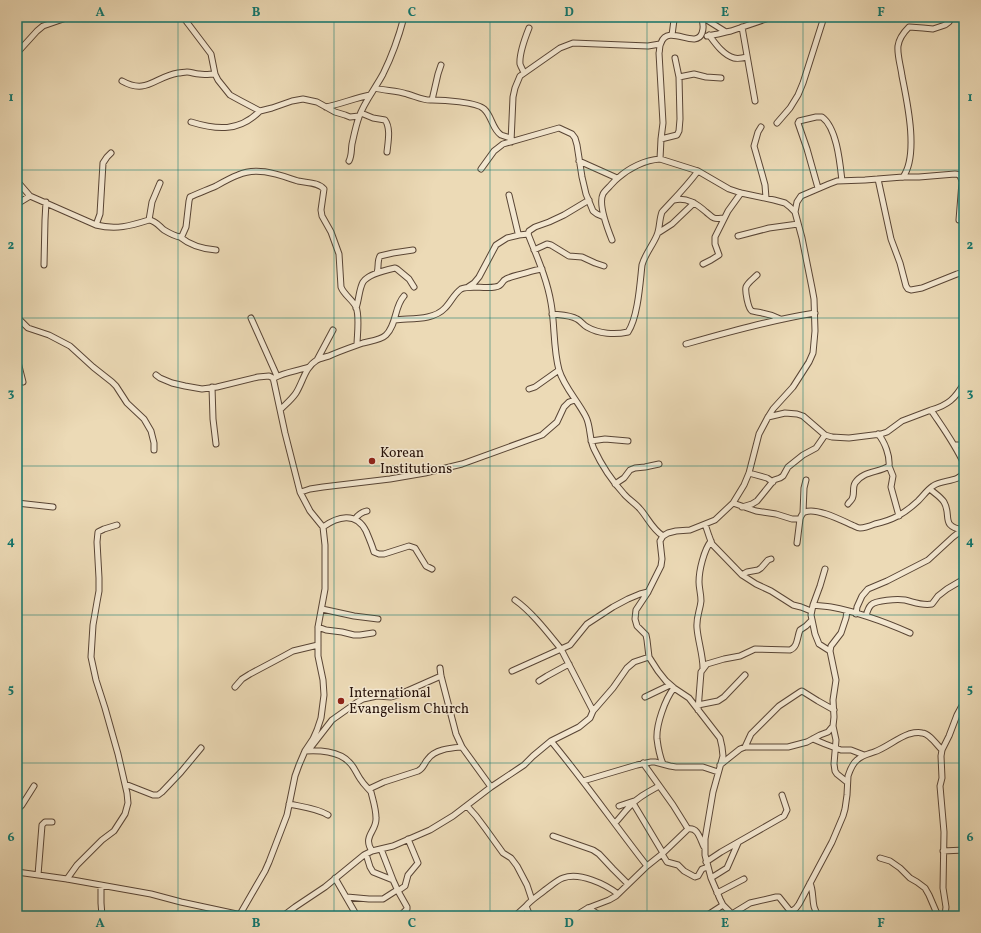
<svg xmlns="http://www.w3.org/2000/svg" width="981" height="933" font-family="Vollkorn,serif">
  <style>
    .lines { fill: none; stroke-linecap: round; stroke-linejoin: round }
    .minor-casing { stroke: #594535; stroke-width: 7 }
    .minor { stroke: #f3e7d0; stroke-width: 5 }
    .grid { fill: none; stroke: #0f766e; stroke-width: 1; stroke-opacity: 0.55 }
    .poi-dot { fill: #8f2418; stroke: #f3e7d0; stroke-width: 1.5 }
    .labels { text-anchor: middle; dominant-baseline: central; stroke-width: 3; stroke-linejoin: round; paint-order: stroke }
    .poi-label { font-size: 14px; fill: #28130a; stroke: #f3e7d0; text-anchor: start }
    .neatline { fill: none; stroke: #0f766e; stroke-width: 1.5 }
    .grid-label { font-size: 13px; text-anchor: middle; font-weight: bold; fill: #0f766e }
  </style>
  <rect width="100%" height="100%" fill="#ecdab6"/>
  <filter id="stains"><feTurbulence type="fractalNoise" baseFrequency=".005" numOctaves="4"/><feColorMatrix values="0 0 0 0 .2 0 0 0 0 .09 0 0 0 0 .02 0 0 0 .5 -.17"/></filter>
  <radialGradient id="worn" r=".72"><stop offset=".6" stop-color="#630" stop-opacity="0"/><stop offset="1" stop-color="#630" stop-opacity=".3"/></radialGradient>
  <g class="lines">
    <g class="minor-casing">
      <path id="minor" d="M183,17L211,54L215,74L218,80L230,95L241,101L260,111L272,108L292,101L303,99L317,102L335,112L345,115L350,117L359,116
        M303,17L308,18
        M701,17C703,22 704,28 702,33C696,50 668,23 661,43C659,46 660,50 659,53L663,123L661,139L660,159L698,171L729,189L741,193L774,200L785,203L790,207L795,212L802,238L812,288L814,299L815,331L813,353L809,362L793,387L773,409L768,417L759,434L749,473L744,485L733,503L715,520L690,530L676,531L668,533L663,536L660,541L662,559L661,566L648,592L636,610L635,619L637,626L646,635L647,640L649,657L658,671L666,681L674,688L689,698L720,738L722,747L723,756L713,792L705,839V855L711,878L720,899L723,905L734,916
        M702,17L726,32L731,31L772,17
        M742,27L755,101
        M672,35L674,20V17
        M709,35C715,43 723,55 734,58C738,59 743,58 747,57
        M707,36L718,34L726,32
        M17,53L37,31L43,26L69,17
        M524,73C523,70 521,67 520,64C519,53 525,38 529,28
        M679,77L694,74L706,77L721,78
        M122,81C147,95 154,77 178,73C181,73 184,72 187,72C191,72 195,74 199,74C205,75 210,74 215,74
        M375,88C385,91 396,90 407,94C415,96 424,101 432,100L438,74L441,65
        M432,100C443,100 477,102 484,109C492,116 492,129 501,135C504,136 507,137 510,138
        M326,107C341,104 355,98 370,95
        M361,113L373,118L385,120C391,128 388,142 387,152
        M191,122C217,130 239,132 260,111
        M777,123L790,108L798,95L803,83L824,17
        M761,127L758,132L754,146L762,174L765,185L766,198
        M661,139L677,135L679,131L680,119L679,77L675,58
        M511,142L513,97L515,88L520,76L560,48L573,43L648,46L660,44
        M349,161C352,155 351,150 352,144C354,135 356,125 359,117C364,102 375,89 383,74C392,56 399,36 404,17
        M579,161L617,178
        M481,169L494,151L503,144L559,128L572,134L575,138L577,145L582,177L586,194L593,211L597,214L604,217
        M903,177C919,155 907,101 902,76C901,67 897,55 898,46C899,38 904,32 909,27L923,28L933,29L945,25L949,22L952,17
        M878,179L891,239L900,263L906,286L908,289L911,290L922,288L957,274L964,272
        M17,181L30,196
        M818,188L807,149L798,123L799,121L816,117H822C837,128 840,163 842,181
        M509,195L518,233L519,235L528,234
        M589,200L564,215L549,222L535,227L529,231L528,234C537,257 547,279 551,303C555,325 553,348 559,370C564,387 578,401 586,417C591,427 589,439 594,449C601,464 613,482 624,494C629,500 635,503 640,509C648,518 652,529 663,536
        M674,200C687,197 697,204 706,212C709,214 711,217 714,218C717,219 721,218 724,218
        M17,204L30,196L96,225C116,230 130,226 149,220C156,221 159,226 164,230C169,233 174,236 180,237L182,236L186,227L189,201L190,197C198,193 207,190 216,186C223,182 230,178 238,175C258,166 279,175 298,181C307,183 318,182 324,189L321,210L322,216L331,232L339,254L341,287C344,295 353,300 356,307C360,316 357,336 357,345
        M795,212L797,202L801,196L829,184L837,181L865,180L903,177H919L955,174C960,174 961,177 962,182L959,220
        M149,220L152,202L160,183
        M96,225L100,214L103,163L107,157L111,153
        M658,233L672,224L694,203
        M738,236L769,228L798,224
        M180,237C191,246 203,249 216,250
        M612,240C608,230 598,204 603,194C604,192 607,189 609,187C612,184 614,181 618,178C629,168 645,160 660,159
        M534,250L547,244L551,245L569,256L582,257L595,263L604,266
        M703,264L711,260L719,255L715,244V237L728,211L741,193
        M44,265L45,220L46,202
        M377,273C379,267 377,261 380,256L393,253L413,250
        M757,275C753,279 748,282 746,287C745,291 748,309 752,311C755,312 759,312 762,313C768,314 774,316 780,319
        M468,287L474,283L479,277L496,245L507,238L519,235
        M356,308C359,300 359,289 363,282C368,274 386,270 395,268L397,269L409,279L414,287
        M552,314C560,315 570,315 577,319C581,321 583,325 587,327C599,334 615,335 628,332C638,317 640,283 642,265C645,254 653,245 657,235C660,228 659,220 662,212C674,199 687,186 698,171
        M17,317L28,328L49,335L70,346L93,367L112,382L116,386L127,403L144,419L151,431L154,443V450
        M251,318L277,376
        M395,320C410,318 433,321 445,308C451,302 454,294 461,289C469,285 485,289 495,287C503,286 501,281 506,279C510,277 514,276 518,275C526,273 534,270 542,269
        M686,344C728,332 771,320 815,313
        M17,358L23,382
        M317,360L333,330
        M156,375L160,378L172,383L185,386L202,389L217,387L258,377L269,376L273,378L274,382L285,433L300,492L310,511L323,527L325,545V589L318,627V656L323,680L324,695L321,718L317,730L313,739L305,751L299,765L295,776L287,815L269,862L265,871L239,916
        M274,378C285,372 297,371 309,367
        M212,387L213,419L216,444
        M529,389L535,387L559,370
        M281,409C286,404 292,399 296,393C303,382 305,367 317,360C321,358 325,357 329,356C340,351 352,347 363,343C371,341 381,340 386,335C397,324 394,307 404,296
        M931,410C948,405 955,399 964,383
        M768,417L785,413L797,414L803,416L825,435L832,437L849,438L881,434L887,432L902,421L931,410C943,428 955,444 964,464
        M591,441L605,439L628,441
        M955,445H964
        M889,466L893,476L891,487L899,516
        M749,473L767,478L773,482
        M615,484L624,478L630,470L635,468L645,467L659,464
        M930,489C934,493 940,496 944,502C952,516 940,526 963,530
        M301,492L310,489L323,487L390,479L425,473L462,464L542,435L557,422L564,407L569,402L575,400
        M17,503L53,507
        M733,503L756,511L776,514L792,519H800C801,516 802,513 805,512C816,507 841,520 852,525C855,526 857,528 860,528C865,528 870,526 875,524C893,520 904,514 918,501C923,496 927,490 933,486C942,479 960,483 964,471
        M848,504C849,502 851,501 852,499C855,494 852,488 855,483C863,471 878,473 889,466C890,456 885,442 878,434
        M742,507L752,504L757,501L774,480L780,478L783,476L788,467L803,455L816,448L825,435
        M803,513L804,488L806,480
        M355,519C358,515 361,512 367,511
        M705,524L709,536L712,544L742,575L756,584L771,591L793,605L801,607L811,611
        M323,527C337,517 356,511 366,531C369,538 372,545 374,552L379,554H384L409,546L415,548L426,566L432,569
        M797,543L800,519
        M825,569L820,586L813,605L811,615L815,634L819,644L830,651
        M742,575L747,572L758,570L761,568L768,560L771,559
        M813,605C819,606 825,606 831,607C858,612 885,622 910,633
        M322,609L354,616L378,619
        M847,611L846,618L841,633L831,646L830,651L836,680L833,700L834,717L833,726L836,740L834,764L835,771L837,774L847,782
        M856,614L857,607L862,596L868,589L887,581L928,560L953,537L962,530
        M866,616C867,612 868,608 871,605C876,600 897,599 905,600C914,602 922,606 932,604L938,596L947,589L964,579
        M318,627L326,630L342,632L354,635H360L373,633
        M440,668L441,676L456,734L462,747L491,787
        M703,668C703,655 698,641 697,628C696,617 700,611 701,601C701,594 699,588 699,582C699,570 704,550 711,541
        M512,671L561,649C548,633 532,612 515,600
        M539,681L547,676L569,664
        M235,687L242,679L250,674L282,657L293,651L318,645
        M645,697L670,685
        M698,705L718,701L724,697L745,675
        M698,710L701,672L707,664L724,659L740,656L755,649L790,650C798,647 797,637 800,630L806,626L812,620
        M593,711L561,649L570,645L574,640L587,624L613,607L628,599L640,594L648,592
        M813,739L825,744L841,750H851L864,755
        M551,741C585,782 615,825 647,866
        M311,747L332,720L356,703L363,699L377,696L391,697L398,695L441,676
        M745,747L751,734L779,706L800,692L802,691L818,701L834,710
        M305,751C318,750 339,751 349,762C354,766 357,775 361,780C364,785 368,788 371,792C373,800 376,809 376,818C377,831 362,836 372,851
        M643,763L673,805L688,829
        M663,764C660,757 658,747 657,739C656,725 665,699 674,688
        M720,765L740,749L745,747H788L807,742L820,735L828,732L833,726
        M583,781L637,765L651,762H655L670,766L676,767H703L718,772
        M125,784L153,795H158L162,792L181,772L201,748
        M369,789L384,782L418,771C424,768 424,763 428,759C435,749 451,748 462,747
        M633,803L663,853
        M289,804C303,807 316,808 328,815
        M467,806L476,816L485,828L503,853L511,858L517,866L527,885L532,900
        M619,806L634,801
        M17,810L22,805L34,786
        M615,823C620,818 624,812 630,806C638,797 648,792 659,786
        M553,836L593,850L599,854L613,869L628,884
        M381,849L393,880L398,891L407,907V909L400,916
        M943,851L964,850
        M366,854L370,867L373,872L393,880
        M662,854L667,862L678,865L684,871L695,877L698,876L702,869L708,867
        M880,858L890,861L900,868L910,878L917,882L925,888L929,895L938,916
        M706,862L721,852L784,816L787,810L782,795
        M17,872L67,879L151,894L181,902L246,916
        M38,875L42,825L45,822H52
        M335,878L357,916
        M711,878L727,868L738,843
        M67,879L77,865L102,840L114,831L125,814L128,803L127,793L118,754L105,708L96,680L91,657L93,625L97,602L99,591V578L97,542L98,532L104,529L117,525
        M810,883C815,894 810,906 819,916
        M101,885V903L102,916
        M398,891L405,886L408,875L418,863L408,839
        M717,893L744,879
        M347,897L369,899H383L397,890
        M588,908L601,916
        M732,914L750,903L776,897H779L791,912
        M283,916L295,907L325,887L364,855L372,851L393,846L430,830L453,816L491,787L524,765L533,756L551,741L579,727L590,718L593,711L613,688L627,668L634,662L649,657
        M515,916L526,906
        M530,916L526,906C531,900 539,895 545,890C551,886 557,880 563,878C580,872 605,884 618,894
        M575,916L588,908L609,900L616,896L647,866L662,854L688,829C698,827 700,839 704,847
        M706,916L723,905
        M786,916L796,908L799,904L832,842L843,816L845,809L847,795L848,776C850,770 852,764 857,760C862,755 868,754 874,752C886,748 897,738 909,734C913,733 918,732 922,733C929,733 937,745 942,750
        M945,916L946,907L943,888L944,832L940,786L942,778L941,756L942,750L949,736L957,715L964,702"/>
    </g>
    <use href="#minor" class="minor"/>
  </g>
  <path class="grid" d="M178,17V916M334,17V916M490,17V916M647,17V916M803,17V916M17,170H964M17,318H964M17,466H964M17,615H964M17,763H964"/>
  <g class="poi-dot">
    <circle cx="372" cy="461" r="4"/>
    <circle cx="341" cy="701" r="4"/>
  </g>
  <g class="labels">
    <g class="poi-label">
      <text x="380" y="453">Korean<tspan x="380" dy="16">Institutions</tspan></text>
      <text x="349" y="693">International<tspan x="349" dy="16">Evangelism Church</tspan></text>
    </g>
  </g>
  <rect width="981" height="933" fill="none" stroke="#ecdab6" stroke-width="44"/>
  <rect x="22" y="22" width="937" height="889" class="neatline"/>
  <g class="grid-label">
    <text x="100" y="16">A</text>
    <text x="256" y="16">B</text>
    <text x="412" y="16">C</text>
    <text x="569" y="16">D</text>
    <text x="725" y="16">E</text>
    <text x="881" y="16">F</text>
    <text x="11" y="101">1</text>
    <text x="970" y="101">1</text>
    <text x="11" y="249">2</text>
    <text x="970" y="249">2</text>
    <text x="11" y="397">3</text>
    <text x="970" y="397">3</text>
    <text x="11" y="545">4</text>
    <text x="970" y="545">4</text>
    <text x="11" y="693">5</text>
    <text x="970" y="693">5</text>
    <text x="11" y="841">6</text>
    <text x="970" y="841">6</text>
    <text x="100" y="927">A</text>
    <text x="256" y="927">B</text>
    <text x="412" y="927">C</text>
    <text x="569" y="927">D</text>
    <text x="725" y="927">E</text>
    <text x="881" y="927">F</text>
  </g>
  <rect width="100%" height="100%" filter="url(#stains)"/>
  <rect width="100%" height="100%" fill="url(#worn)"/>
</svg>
